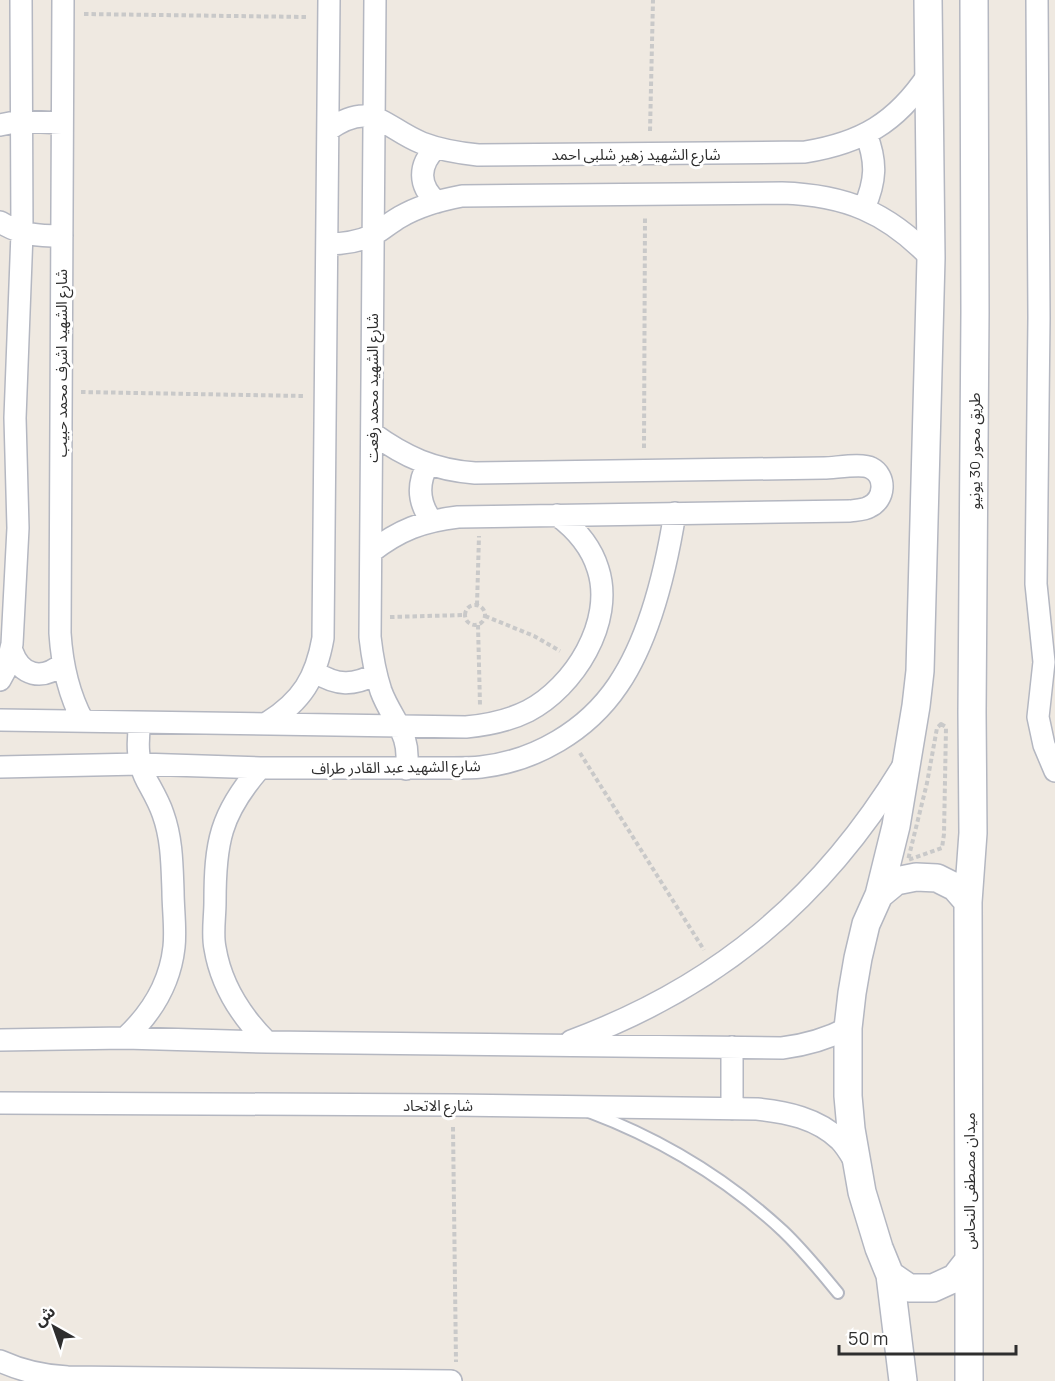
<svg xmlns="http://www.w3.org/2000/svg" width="1055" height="1381" font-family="Manrope,'Noto Sans Arabic',sans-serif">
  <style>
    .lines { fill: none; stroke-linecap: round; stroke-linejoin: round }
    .service-casing { stroke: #b4b7c1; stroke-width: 14 }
    .minor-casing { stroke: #b4b7c1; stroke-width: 24 }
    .tertiary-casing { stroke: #b4b7c1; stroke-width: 30 }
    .path { stroke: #c9c9c9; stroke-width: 4; stroke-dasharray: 4.5 3; stroke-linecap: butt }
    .service { stroke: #fff; stroke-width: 10 }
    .minor { stroke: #fff; stroke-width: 21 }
    .tertiary { stroke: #fff; stroke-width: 27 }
    .labels { text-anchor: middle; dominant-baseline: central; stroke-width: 6; stroke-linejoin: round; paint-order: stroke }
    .street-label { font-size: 15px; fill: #2e2e2e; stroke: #fff }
  </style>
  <rect width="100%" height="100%" fill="#efe9e1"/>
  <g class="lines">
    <g class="service-casing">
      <path id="service" d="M589,1112C661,1139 727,1179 783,1231C803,1250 820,1271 838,1293"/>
    </g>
    <g class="minor-casing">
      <path id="minor" d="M63,0L60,633C62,665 68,693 83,721
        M375,0L370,637C372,655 375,673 381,691C392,721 412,733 406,769
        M1037,0L1039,318L1036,584L1044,662L1038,717L1044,745L1055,771
        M0,125L20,121L62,123
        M328,130C373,99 383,127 422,143C440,150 459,153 478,155L805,152C861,143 896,123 928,75
        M436,148C418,165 418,186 437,202
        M864,208C876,181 877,162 866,134
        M0,222C21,235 38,236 62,236
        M327,244C343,244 358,242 373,235C382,230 391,222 400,217C419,206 440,200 462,196L782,193C845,195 887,212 931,258
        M428,464C417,484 418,503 432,521
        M371,552C399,530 423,521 458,517L850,511C856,510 864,510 869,507C885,500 887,476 871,468C862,463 835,468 824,468L475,473C434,470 405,457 372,433
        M12,651C21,676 42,681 62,664
        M315,672C337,686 353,686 376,674
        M0,680L6,669L12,644L18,528L15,418L22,233L21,0
        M0,720L466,727C488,725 508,721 528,711C574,687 615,622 598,569C591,546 576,529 557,515
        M267,723C302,701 316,678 323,638L329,0
        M0,767L140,764L260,768H453C462,768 472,768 481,767C535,761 587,731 618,685C650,638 666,569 675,513
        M260,768C220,814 215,843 215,902C215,917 212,934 215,948C221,985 241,1016 267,1042
        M125,1038C152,1013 170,983 174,947C176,929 173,909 173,891C172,865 172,839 163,814C159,802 153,792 147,781C137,762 137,743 140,723
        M0,1040L125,1038L267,1042L782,1048C806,1045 827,1039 848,1028
        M571,1041C717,987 822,899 903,766
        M732,1047V1109
        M0,1103L453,1105L757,1109C786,1112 817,1118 840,1140C846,1146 851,1155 856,1163
        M0,1361C22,1371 44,1376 68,1377L451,1381"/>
    </g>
    <g class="tertiary-casing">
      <path id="tertiary" d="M879,895L896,881L916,877L937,878L955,887L968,902L969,1260L955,1278L933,1288H909L890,1275L879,1248L862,1192L851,1129L848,1096V1028L852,993L858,958L866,924L879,895L896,826L916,706L920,671L931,258L928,0
        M968,902L973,833L972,712L975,312L974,0
        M890,1275L903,1381
        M969,1381V1260"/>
    </g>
    <path class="path" d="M84,14L307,17
      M650,131L653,0
      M81,392L304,396
      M644,448L645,216
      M465 615a10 10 0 1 1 20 0a10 10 0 1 1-20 0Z
      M477,605L479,536
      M485,616L534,636L560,651
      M390,617L464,615
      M478,625L480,705
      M941,724L946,727L944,834L942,848L908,860L927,783L937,728Z
      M580,753L704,950
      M453,1127L456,1362"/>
    <use href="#service" class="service"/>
    <use href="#minor" class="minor"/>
    <use href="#tertiary" class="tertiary"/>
  </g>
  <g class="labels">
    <g class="street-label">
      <text x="636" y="154">شارع الشهيد زهير شلبى احمد</text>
      <text transform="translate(61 363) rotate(-90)">شارع الشهيد اشرف محمد حبيب</text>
      <text transform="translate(372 388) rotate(-90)">شارع الشهيد محمد رفعت</text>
      <text transform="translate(974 451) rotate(-90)">طريق محور 30 يونيو</text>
      <text transform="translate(396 767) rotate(-1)">شارع الشهيد عبد القادر طراف</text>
      <text x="438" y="1105">شارع الاتحاد</text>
      <text transform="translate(969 1181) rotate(-90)">ميدان مصطفى النحاس</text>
    </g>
  </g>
  <g transform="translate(54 1327) rotate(320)" stroke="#ffffff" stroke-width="4.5" paint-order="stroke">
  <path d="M0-4.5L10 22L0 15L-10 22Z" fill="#2e2e2e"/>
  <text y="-9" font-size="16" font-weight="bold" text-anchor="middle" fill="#2e2e2e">ش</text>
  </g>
  <path d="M839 1345v9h177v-9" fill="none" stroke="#2e2e2e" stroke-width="3"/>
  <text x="848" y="1345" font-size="18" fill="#2e2e2e" stroke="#ffffff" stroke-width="4.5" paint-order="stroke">50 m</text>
</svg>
